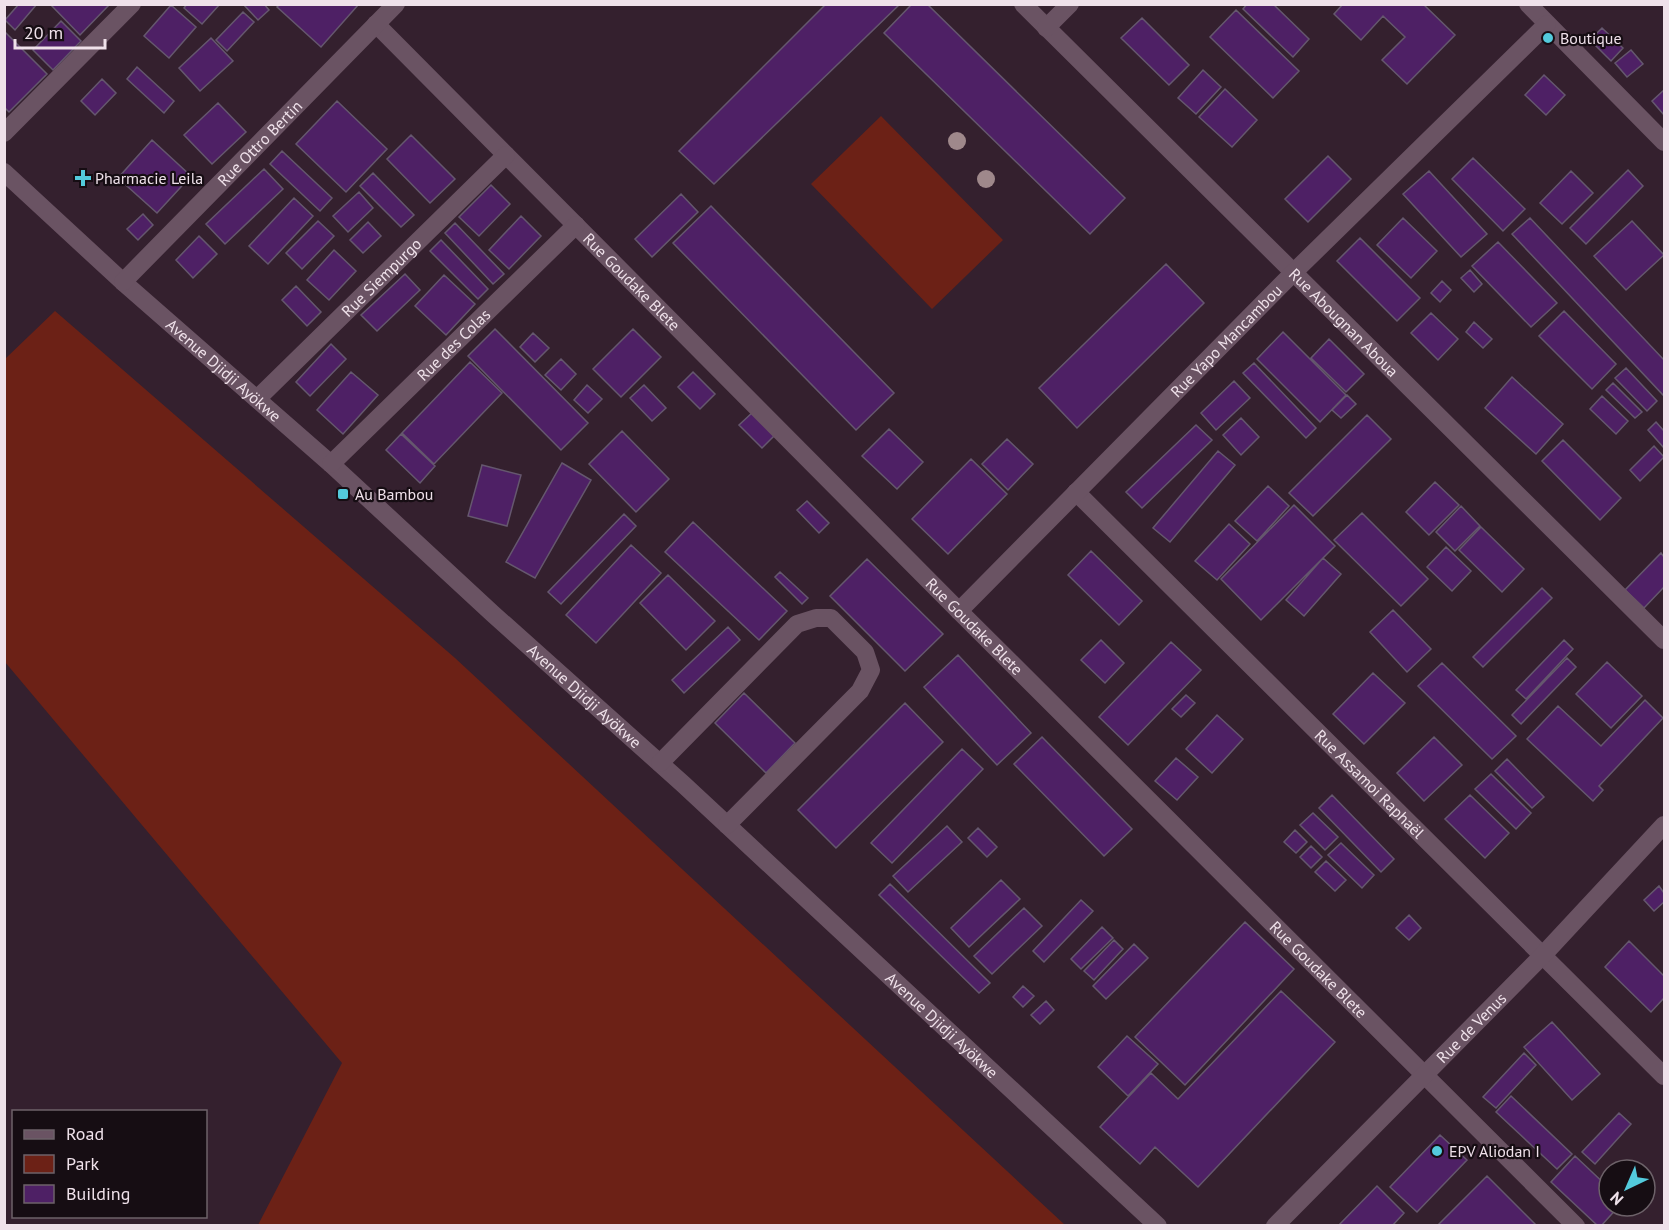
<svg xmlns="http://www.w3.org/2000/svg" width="1669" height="1230" font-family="'PT Sans',sans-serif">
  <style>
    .green { fill: #6c2116 }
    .building { fill: #4e2065; stroke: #65576e; stroke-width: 1.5 }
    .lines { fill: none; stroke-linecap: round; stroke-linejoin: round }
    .minor { stroke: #6a5363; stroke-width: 18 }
    .tree { fill: #9f888b }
    .poi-dot { fill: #53cadc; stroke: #160d13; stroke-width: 2 }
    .labels { text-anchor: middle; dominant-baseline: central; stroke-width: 4.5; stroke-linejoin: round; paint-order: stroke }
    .poi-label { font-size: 16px; fill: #efe1ea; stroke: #160d13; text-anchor: start }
    .street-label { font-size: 16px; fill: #efe1ea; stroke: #160d13 }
  </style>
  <rect width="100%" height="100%" fill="#34202e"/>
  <path class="green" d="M881,116L1003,240L932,309L811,184Z
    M55,311L455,658L1065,1225H258L342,1063L5,662V359Z"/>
  <path class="building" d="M19,4H37L15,30L5,20Z
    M50,4H110L80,35Z
    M187,4H220L202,24L184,8Z
    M243,4H264L269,10L258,20Z
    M280,4H359L321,47L277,7Z
    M826,4H900L714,184L679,151Z
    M912,4H927L1125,198L1090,234L884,33Z
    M1247,4H1273L1309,39L1293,57L1243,9Z
    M1343,4H1423L1455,35L1407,84L1382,60L1405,37L1383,16L1361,40L1334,14Z
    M171,5L196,27L169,58L144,36Z
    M1236,10L1299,71L1273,98L1210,37Z
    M243,12L254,22L227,51L216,40Z
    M1142,18L1189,65L1169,85L1121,38Z
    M61,21L81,41L53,70L33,50Z
    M1602,28L1623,48L1611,61L1590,40Z
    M4,31L47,74L9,112L4,107Z
    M211,38L233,61L200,91L179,68Z
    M1631,50L1643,64L1627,77L1615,63Z
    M137,67L174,101L164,113L127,79Z
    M1203,70L1221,87L1196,114L1178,98Z
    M1544,75L1565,95L1546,115L1525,95Z
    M102,79L116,93L95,115L81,101Z
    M1225,89L1257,120L1232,147L1199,117Z
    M1664,90V115L1652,101Z
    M337,101L387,149L346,192L296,144Z
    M218,103L246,132L212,164L184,135Z
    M411,135L455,179L430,203L387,159Z
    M152,140L191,176L157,213L118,178Z
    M282,151L332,198L320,211L270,164Z
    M1328,156L1351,179L1308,222L1285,199Z
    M1473,158L1525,209L1503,231L1452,179Z
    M264,169L283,189L225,244L206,224Z
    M1628,170L1643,186L1586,244L1570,228Z
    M1429,171L1487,234L1461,257L1403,194Z
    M1571,171L1593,193L1562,224L1540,203Z
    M373,173L414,215L401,227L360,186Z
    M491,185L510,204L479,236L459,217Z
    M359,192L373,208L348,232L333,216Z
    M681,194L698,212L652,257L635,239Z
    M294,198L313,216L268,264L249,246Z
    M711,206L894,393L856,430L673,243Z
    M143,214L153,225L138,240L127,229Z
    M521,216L541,236L509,269L489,250Z
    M1403,218L1437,251L1411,278L1377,245Z
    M1530,218L1664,360V396L1512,234Z
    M318,221L334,236L302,269L286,253Z
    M1632,221L1664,255L1626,290L1594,256Z
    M368,222L381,236L363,253L350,240Z
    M455,223L504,274L493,284L445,233Z
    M199,236L217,254L193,278L176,260Z
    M1360,238L1420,298L1397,321L1337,261Z
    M441,240L488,289L478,299L430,251Z
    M1498,242L1557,303L1531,327L1472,266Z
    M334,250L356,271L329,300L307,280Z
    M1166,264L1204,303L1077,428L1039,388Z
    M1470,270L1482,284L1474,292L1461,278Z
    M405,274L420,290L377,331L361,315Z
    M444,275L475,304L446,335L415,306Z
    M1442,281L1451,290L1440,302L1431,293Z
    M296,286L321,312L307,326L282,300Z
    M1564,311L1616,364L1592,389L1539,336Z
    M1431,313L1458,339L1438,360L1411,333Z
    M1474,322L1492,339L1483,348L1466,332Z
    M495,329L588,423L561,450L468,356Z
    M633,329L661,357L621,397L593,369Z
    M1283,332L1346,395L1320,422L1257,359Z
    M533,333L549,348L535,362L520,347Z
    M1329,339L1364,374L1346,392L1311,358Z
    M331,344L346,359L310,396L296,382Z
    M561,359L576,374L561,390L545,375Z
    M470,362L502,393L434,464L402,433Z
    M1254,363L1316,428L1306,438L1243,373Z
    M1626,368L1657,401L1647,411L1615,378Z
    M351,372L378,395L343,434L317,410Z
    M693,372L715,394L700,409L678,387Z
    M1512,377L1563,424L1536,454L1485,408Z
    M1234,381L1250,398L1216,430L1201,413Z
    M1613,383L1642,412L1635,418L1606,390Z
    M587,385L602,399L588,413L574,400Z
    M644,385L666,408L652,421L630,398Z
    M1347,395L1356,404L1341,418L1332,410Z
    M1602,396L1628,421L1616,434L1590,409Z
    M754,411L776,434L762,448L739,425Z
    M1367,415L1391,439L1313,516L1289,493Z
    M1241,418L1259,437L1241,455L1223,435Z
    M1656,422L1664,431V448L1648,430Z
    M1196,425L1212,440L1142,508L1126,492Z
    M889,429L923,462L897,489L862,456Z
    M622,431L669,479L636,512L589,464Z
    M401,434L435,466L420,483L386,450Z
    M1007,439L1033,464L1008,490L982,464Z
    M1563,440L1621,498L1600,520L1542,461Z
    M1654,446L1664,457L1640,481L1630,470Z
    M1218,451L1235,465L1170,542L1153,528Z
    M971,459L1007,494L948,554L912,519Z
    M562,463L591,480L535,578L506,562Z
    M482,465L521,475L507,526L468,516Z
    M1435,482L1459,505L1429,535L1406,512Z
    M1268,486L1289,506L1257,541L1235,521Z
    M807,501L829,523L819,533L797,510Z
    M1294,505L1335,546L1261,620L1221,579Z
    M1461,506L1480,526L1455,551L1436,532Z
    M1362,513L1428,579L1401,606L1334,540Z
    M624,514L636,526L561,604L548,592Z
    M693,522L787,611L759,640L665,552Z
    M1229,524L1250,544L1217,580L1195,561Z
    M1481,527L1524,569L1502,592L1459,550Z
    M631,545L661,573L596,643L566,615Z
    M1446,547L1471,571L1452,591L1427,567Z
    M1091,551L1142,601L1119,625L1068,575Z
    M1661,553L1664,557V587L1644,608L1625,590Z
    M1323,558L1341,574L1304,616L1286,600Z
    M867,559L943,634L905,671L830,596Z
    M780,572L808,598L802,604L775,577Z
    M668,575L715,621L686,650L640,603Z
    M1542,588L1552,598L1483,667L1473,657Z
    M1393,610L1431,649L1407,672L1370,632Z
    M728,627L740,640L684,693L672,680Z
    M1101,640L1124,663L1105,683L1081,660Z
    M1564,640L1573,649L1526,699L1516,690Z
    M1171,642L1201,670L1128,745L1099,717Z
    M958,655L1031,733L997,765L924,687Z
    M1567,658L1576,667L1521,724L1512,715Z
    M1607,662L1642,696L1611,728L1576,694Z
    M1442,663L1516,736L1492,759L1418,686Z
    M1373,673L1405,703L1364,744L1333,714Z
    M744,693L795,743L766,773L715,723Z
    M1186,695L1195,703L1181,717L1172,709Z
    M1645,700L1663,718L1599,786L1603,790L1593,801L1527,739L1558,706L1601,746Z
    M905,703L943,742L836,848L798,810Z
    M1217,715L1243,739L1212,773L1186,749Z
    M1042,737L1132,829L1104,856L1014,764Z
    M1434,737L1462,765L1424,801L1397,773Z
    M962,749L983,769L892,863L871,843Z
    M1176,758L1198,777L1177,800L1155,781Z
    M1507,759L1544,797L1532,808L1495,771Z
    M1491,774L1531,813L1516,829L1475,789Z
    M1332,795L1394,859L1381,872L1319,808Z
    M1470,795L1509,833L1485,858L1445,819Z
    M1313,813L1338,837L1325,850L1300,825Z
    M947,826L962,842L908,892L893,876Z
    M978,828L997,847L987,857L968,838Z
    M1295,830L1307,842L1296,853L1284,842Z
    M1341,843L1374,875L1362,888L1328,855Z
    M1311,846L1322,857L1311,868L1300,857Z
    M1326,861L1346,880L1335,891L1315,872Z
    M1001,880L1020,899L969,947L951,928Z
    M890,884L990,983L979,993L879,895Z
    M1659,886L1664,893V902L1654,911L1644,900Z
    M1081,900L1093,911L1044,962L1033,951Z
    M1024,908L1042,926L992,974L974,956Z
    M1409,915L1421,928L1409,940L1396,928Z
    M1245,922L1294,969L1185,1085L1135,1037Z
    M1102,927L1113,938L1081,969L1071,959Z
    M1114,940L1123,949L1094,980L1084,971Z
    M1629,941L1664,976V998L1651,1012L1605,967Z
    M1134,944L1148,958L1106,999L1093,986Z
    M1023,986L1034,996L1023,1007L1013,997Z
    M1281,991L1335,1042L1198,1187L1155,1147L1140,1164L1100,1127L1151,1073L1178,1099Z
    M1046,1001L1054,1010L1040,1024L1031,1015Z
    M1552,1022L1600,1074L1572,1100L1524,1047Z
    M1127,1036L1158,1064L1128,1096L1098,1067Z
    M1524,1053L1536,1065L1496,1108L1483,1097Z
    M1511,1096L1572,1154L1557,1169L1496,1112Z
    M1619,1113L1631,1124L1595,1164L1582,1152Z
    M1440,1135L1467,1160L1417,1212L1390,1187Z
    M1575,1156L1609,1188V1206H1619L1601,1226H1598L1551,1182Z
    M1487,1176L1537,1226H1437Z
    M1377,1186L1404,1213L1392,1226H1338Z"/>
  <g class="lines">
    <g class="minor">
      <path id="s1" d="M1023,4L1664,640"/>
      <path d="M1528,4L1664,142"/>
      <path id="s2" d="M376,24L959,611L1576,1226"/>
      <path d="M1046,28L1070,4"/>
      <path d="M4,133L132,4"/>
      <path id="s3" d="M4,172L123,282L331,464L493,614L683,784L1158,1226"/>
      <path id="s4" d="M123,282L396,4"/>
      <path id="s5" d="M257,399L506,155"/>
      <path id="s6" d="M331,464L576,225"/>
      <path id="s7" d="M1076,492L1664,1076"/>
      <path id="s8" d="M959,611L1293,273L1547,24"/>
      <path d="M660,763L797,624L816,618H831L865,652L871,670L860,691L727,825"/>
      <path id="s9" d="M1275,1226L1543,955L1664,825"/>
    </g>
  </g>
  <g class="tree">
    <circle cx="957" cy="141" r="9"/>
    <circle cx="986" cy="179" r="9"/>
  </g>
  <g class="poi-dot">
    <circle cx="1548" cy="38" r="6"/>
    <path d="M80 169h6v6h6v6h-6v6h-6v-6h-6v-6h6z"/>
    <rect x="337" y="488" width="12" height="12" rx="3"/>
    <circle cx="1437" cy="1151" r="6"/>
  </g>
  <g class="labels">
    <g class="poi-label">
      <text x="1560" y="38">Boutique</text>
      <text x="95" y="178">Pharmacie Leila</text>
      <text x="355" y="494">Au Bambou</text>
      <text x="1449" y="1151">EPV Aliodan I</text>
    </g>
    <g class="street-label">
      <text stroke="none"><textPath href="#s4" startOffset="195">Rue Ottro Bertin</textPath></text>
      <text stroke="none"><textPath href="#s5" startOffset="174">Rue Siempurgo</textPath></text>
      <text stroke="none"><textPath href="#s2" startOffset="363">Rue Goudake Blete</textPath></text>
      <text stroke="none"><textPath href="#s1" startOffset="452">Rue Abougnan Aboua</textPath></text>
      <text stroke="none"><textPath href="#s8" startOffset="380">Rue Yapo Mancambou</textPath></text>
      <text stroke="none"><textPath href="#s6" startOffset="171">Rue des Colas</textPath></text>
      <text stroke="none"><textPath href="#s3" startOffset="296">Avenue Djidji Ayökwe</textPath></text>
      <text stroke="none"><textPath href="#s2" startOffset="849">Rue Goudake Blete</textPath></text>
      <text stroke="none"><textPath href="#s3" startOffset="782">Avenue Djidji Ayökwe</textPath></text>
      <text stroke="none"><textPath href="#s7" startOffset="414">Rue Assamoi Raphaël</textPath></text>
      <text stroke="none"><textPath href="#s2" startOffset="1335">Rue Goudake Blete</textPath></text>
      <text stroke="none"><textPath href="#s3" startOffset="1268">Avenue Djidji Ayökwe</textPath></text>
      <text stroke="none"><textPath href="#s9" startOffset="279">Rue de Venus</textPath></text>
    </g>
  </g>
  <rect width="1669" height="1230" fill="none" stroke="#efe1ea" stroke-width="12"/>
  <rect x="12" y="1110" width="195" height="108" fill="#160d13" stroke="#6d6269" stroke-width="1.5"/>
  <rect x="24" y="1130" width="30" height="9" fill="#6a5363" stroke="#6d6269" stroke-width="1.5"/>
  <text x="66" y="1140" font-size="18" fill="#efe1ea">Road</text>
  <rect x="24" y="1155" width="30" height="18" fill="#6c2116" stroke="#6d6269" stroke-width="1.5"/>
  <text x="66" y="1170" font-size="18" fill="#efe1ea">Park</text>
  <rect x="24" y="1185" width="30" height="18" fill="#4e2065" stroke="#6d6269" stroke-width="1.5"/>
  <text x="66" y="1200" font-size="18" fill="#efe1ea">Building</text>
  <g transform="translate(1627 1188) rotate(224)"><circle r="28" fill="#160d13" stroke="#6d6269" stroke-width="1.5"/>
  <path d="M0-4.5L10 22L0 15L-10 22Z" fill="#53cadc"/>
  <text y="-9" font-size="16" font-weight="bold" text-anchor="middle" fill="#efe1ea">N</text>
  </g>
  <path d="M15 39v9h90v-9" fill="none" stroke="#efe1ea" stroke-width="3"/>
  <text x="24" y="39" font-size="18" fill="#efe1ea" stroke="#160d13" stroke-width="4.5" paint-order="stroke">20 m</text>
</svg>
